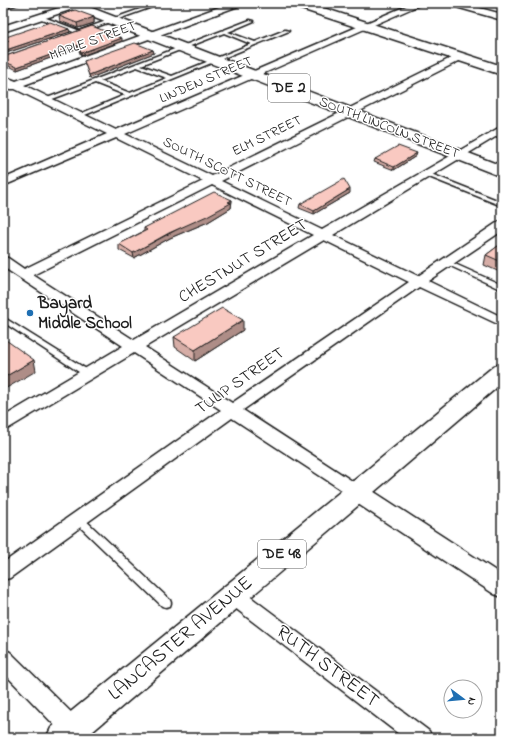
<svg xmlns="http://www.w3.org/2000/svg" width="505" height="741" font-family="'Indie Flower',sans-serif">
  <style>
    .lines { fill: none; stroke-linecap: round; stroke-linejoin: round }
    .service-casing { stroke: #1c1c1c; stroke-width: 3 }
    .minor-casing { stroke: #1c1c1c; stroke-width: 3 }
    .tertiary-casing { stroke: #1c1c1c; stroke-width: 3 }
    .primary-casing { stroke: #1c1c1c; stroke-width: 3 }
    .service { fill: #fff; fill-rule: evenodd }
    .minor { fill: #fff; fill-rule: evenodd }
    .tertiary { fill: #fff; fill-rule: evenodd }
    .primary { fill: #fff; fill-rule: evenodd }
    .wall { fill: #d6ada6; stroke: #1c1c1c }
    .shaded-wall { fill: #ae8d87; stroke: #1c1c1c }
    .building { fill: #f9c9c1; stroke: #1c1c1c }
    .poi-dot { fill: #1f6fb2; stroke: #fff; stroke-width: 1.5 }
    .labels { text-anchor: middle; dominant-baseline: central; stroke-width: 3; stroke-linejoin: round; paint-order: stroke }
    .far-street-label { font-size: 14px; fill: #1c1c1c; stroke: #fff }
    .shield { fill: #fff; stroke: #606060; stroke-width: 1 }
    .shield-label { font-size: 16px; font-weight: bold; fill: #1c1c1c }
    .street-label { font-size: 17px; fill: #1c1c1c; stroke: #fff }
    .poi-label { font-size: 17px; font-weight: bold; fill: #1c1c1c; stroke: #fff; text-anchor: start }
    .near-street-label { font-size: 20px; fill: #1c1c1c; stroke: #fff }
  </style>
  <rect width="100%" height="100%" fill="#fff"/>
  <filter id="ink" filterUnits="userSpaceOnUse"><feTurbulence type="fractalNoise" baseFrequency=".025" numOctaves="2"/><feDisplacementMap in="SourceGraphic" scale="8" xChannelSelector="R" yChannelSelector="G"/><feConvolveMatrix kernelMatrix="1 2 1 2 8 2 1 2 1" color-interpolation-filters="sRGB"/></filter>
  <g filter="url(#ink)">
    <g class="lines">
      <g class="service-casing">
        <path id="service" d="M14,3H21L3,9V7Z
          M157,3H163L85,31L81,30Z
          M41,16L80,31V32L76,33L39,18V17Z
          M250,20L254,21L228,32L255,42L285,30L289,31L80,117L75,116L125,95L95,83L47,101L42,100ZM224,33L251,44L172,76L141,65ZM137,67L167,78L130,93L100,81Z
          M426,172L502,202V206L424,175L423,174Z
          M446,260L502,285V290L444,263L443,262Z
          M3,317L91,372L92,374L91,376H85L3,322Z
          M78,515L81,516L170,600L171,603L170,606L166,607L162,606L75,522L73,519L75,516Z"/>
      </g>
      <g class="minor-casing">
        <path id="minor" d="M74,3H86L85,5L3,32V26Z
          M230,3H242L241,5L24,85L116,130L413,3H424L125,134L212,176L457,55H463L465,57L463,59L221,181L322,230L502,126V133L333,235L418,276L498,222L502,221V231L428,281L502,317V326L419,287L243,410L363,488L366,492L363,496L357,498L351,496L232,418L10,578L3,580V563L221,410L134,353L9,428L3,429V417L123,346L3,267V257L8,258L24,269L203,181L116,138L3,186V179L107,134L15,89H7L5,87L7,85L3,83V76L16,81ZM212,185L313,235L134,340L33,275ZM324,240L409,282L232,403L145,347Z
          M448,3H461L502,14V20L449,5Z
          M233,587L240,589L429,731L432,738H404L226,601L223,595L226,589Z
          M3,649L10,652L81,722L84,729L81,736L75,738L65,736L3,672Z"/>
      </g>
      <g class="tertiary-casing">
        <path id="tertiary" d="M357,484L365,486L502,575V597L494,594L349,498L346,492L349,486Z"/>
      </g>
      <g class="primary-casing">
        <path id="primary" d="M62,3H79L502,166V177L64,6Z
          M290,3H308L502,66V75L292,6Z
          M502,364V383L85,738H46L51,728L494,366Z"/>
      </g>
      <use href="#service" class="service"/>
      <use href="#minor" class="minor"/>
      <use href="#tertiary" class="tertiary"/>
      <use href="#primary" class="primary"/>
    </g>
    <path class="wall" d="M59,16L94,17V23L78,28L60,21Z
      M92,26L122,41L81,56L78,48L17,70L3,63V57Z
      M70,32L3,54V43L5,42L3,41V38Z
      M153,50L154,53L90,78L85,64L84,61Z
      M416,156L394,170L374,162L375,159Z
      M350,193L314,214L299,208L300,204Z
      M232,200L231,208L208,222L170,238L134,258L119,250V244L144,231V228Z
      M502,243V273L484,265L486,255Z
      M243,330L195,361L175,347L174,337Z"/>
    <path class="shaded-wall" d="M94,17V23L78,28L77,23Z
      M69,29L70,32L3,54V51Z
      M122,38V41L81,56V53Z
      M78,45V48L17,70V67Z
      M153,50L154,53L90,78L89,75Z
      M417,153L416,156L394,170V167Z
      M350,189V193L314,214V211Z
      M232,200L231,208L208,222L170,238L134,258L133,253Z
      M243,320V330L195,361V350Z
      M34,360L36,371L3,390V378Z"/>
    <path class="building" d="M75,10L94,17L77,23L59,16Z
      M50,22L69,29L3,51V43L9,41L3,39V38Z
      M92,26L122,38L81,53L78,45L17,67L3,61V57Z
      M135,43L153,50L89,75L84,61Z
      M398,146L417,153L394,167L375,159Z
      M344,179L350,189L314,211L300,204Z
      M214,192L232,200L228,202L231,203L207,216L169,233L133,253L119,244L147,230L144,228Z
      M502,243V262L486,255Z
      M222,308L243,320L195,350L174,337Z
      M3,338L34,360L3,378Z"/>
  </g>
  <circle class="poi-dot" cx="30" cy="313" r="4"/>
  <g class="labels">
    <g class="far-street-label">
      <text transform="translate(93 41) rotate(-20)">MAPLE STREET</text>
      <text transform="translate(206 80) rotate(-23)">LINDEN STREET</text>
      <text transform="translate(389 128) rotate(21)">SOUTH LINCOLN STREET</text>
      <text transform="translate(267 136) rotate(-26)">ELM STREET</text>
      <text transform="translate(227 172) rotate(26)">SOUTH SCOTT STREET</text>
    </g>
    <g class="shield">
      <rect x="268" y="74" width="42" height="28" rx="3"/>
      <rect x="258" y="540" width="48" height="28" rx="3"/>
    </g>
    <g class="shield-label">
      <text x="289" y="88">DE 2</text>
      <text x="282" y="554">DE 48</text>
    </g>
    <g class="street-label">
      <text transform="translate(243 261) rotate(-31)">CHESTNUT STREET</text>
      <text transform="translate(240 381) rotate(-35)">TULIP STREET</text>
    </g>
    <g class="poi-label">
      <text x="38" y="303">Bayard<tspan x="38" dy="20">Middle School</tspan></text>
    </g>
    <g class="near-street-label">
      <text transform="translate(181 639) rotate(-40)">LANCASTER AVENUE</text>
      <text transform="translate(327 667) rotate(37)">RUTH STREET</text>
    </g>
  </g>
  <rect width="505" height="741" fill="none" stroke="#fff" stroke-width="16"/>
  <rect x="8" y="8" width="489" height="725" fill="none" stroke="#1c1c1c" stroke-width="1.5" filter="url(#ink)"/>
  <g transform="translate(463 699) rotate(106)"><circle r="19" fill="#ffffff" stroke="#a4a4a4"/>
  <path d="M0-3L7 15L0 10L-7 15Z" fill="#1f6fb2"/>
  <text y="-6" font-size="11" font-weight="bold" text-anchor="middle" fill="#1c1c1c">N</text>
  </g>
</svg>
